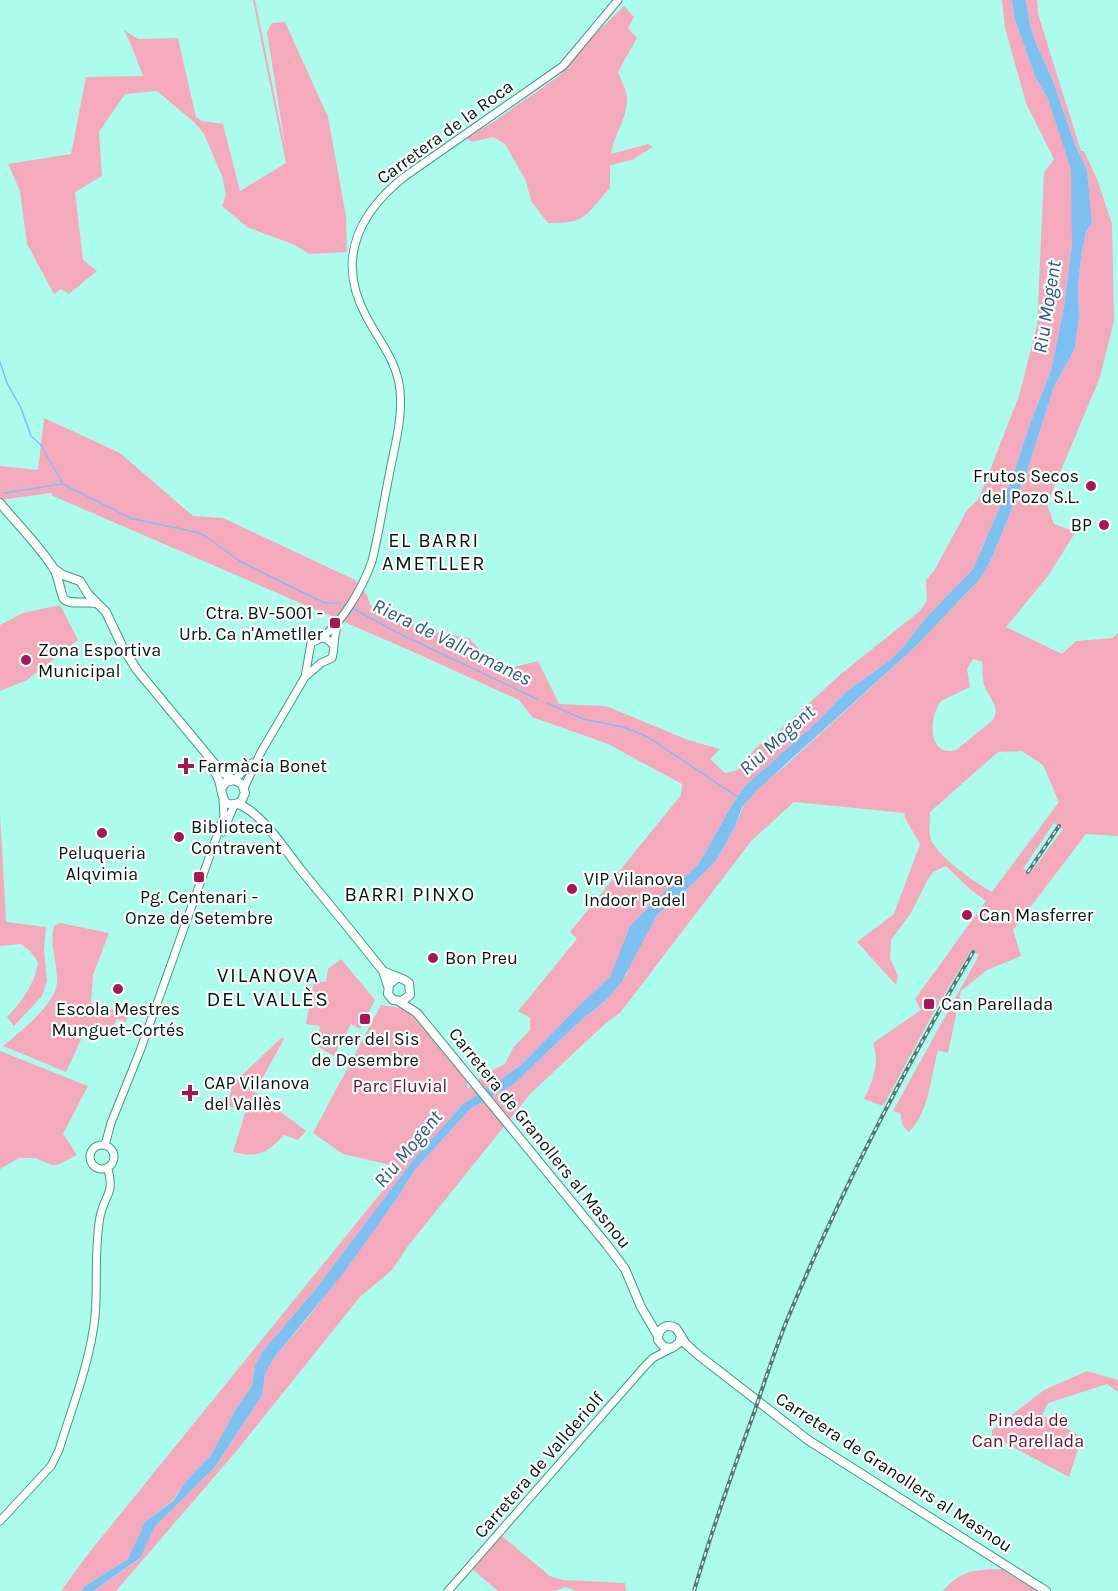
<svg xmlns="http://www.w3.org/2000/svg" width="1118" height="1591" font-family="Karla,sans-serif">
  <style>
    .green { fill: #f5a9bd; fill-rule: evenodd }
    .water { fill: #7cc0f2 }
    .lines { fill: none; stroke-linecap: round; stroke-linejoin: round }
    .stream { stroke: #7cc0f2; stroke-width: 1.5 }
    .minor-casing { stroke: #469589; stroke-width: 9 }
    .major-casing { stroke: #469589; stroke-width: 10 }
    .minor { stroke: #fff; stroke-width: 7 }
    .major { stroke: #fff; stroke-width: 8 }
    .rail-casing { stroke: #4c7c73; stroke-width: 4 }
    .rail { stroke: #fff; stroke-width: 1.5; stroke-dasharray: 4.5; stroke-linecap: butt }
    .poi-dot { fill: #a71755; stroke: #fff; stroke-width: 2 }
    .labels { text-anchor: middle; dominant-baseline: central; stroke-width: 4.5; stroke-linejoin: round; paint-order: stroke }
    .street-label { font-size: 18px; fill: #001511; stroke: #fff }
    .poi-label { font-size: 18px; fill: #001511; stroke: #fff; text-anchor: start }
    .park-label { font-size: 18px; fill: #641133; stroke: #fff }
    .water-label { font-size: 20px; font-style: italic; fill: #285a7d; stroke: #fff }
    .neighbourhood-label { font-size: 20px; letter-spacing: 1.5px; fill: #001511; stroke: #fff }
    .quarter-label { font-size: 21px; letter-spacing: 1.5px; fill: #001511; stroke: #fff }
  </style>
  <rect width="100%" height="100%" fill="#acfcee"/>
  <path class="green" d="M253,0H255L286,152L267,32L272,23L285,22L328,117L346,216L347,252L309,254L295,245L247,227L222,206L226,194L222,176L204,134L194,122L157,91L125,94L99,132L102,176L75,192L83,260L97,271L69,294L61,289L54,294L27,244L20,191L8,164L71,154L86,77L143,76L130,42L124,30L138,39L178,38L196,117L202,121L223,124L240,191L286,163Z
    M1002,0H1012L1014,17L1035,76L1048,99L1072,169V244L1064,307L1051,371L1030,424L1012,479L973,569L923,621L901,650L889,661L847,691L817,722L745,786L730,808L700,862L682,880L667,889L630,926L611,977L579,1006L522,1064L492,1086L464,1103L413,1160L315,1290L262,1352L255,1366L252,1386L236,1409L211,1455L187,1480L172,1501L145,1522L128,1559L85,1586L81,1591H61L88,1554L397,1173L390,1165L343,1154L313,1133L381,1005L407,1009L466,1080L468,1089L485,1074L505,1064L513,1048L530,1030V1018L518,1011L577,939L570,932L681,795L682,784L608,744L532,717L519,700L409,650L53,496L51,493L0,500V466L38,470L44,418L120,453L193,516L223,518L355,580L367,595L370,605L424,630L469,638L482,652L514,667L538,661L559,704L606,706L688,740L720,749L710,759L725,773C747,771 745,757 758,746C761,742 767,740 771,738L842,673L920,611L927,601L926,580L934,571L967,510L979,498L1019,396L1037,325L1044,173L1054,159L1026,103L1005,28Z
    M1026,0H1037L1038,14L1081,151H1084L1097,179L1112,224L1114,321L1100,377L1047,504L1054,524L1071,530L1078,528L1048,576L1006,627L1062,654L1076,641L1112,638L1118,633V836L1086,834L1013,930L1021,956L987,970L961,991L948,1053L938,1050C931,1076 929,1113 909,1132L903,1126L900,1113L893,1111L979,955L971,950L930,1019L883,1106L864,1099C873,1081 880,1063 873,1043L921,1010L915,999L986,901L971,890L946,866L933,872L928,879L911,913L891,940L890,958L898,976L896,985L857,942L894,914L920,844L904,816L905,813L794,802L752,840L620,1013L607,1022L530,1094L408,1246L392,1270L359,1298L234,1454L116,1591H93L138,1560L155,1526L215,1467L262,1395L265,1374L273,1359L310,1315L400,1194L413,1172L470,1109L514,1084L580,1021L606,1000L627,974L630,964L657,915L678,898L715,862L735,827L745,802L761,785L784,767L915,647L979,580L990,562L1026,475L1053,389L1075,348L1079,316L1078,285L1082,250L1086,232L1092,223L1087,170L1074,142L1053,81L1037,46L1030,26ZM973,659L982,662C983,670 982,680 985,687C990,700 1001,707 993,720L956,750C927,758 929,716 941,701L970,687L967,669ZM1022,751L1043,765L1059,802L992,892C976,883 933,854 930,836C929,828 930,820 930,812L998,752ZM1054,823L1063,829L1031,872L1023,869Z
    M624,6L634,17L628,28L637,38L618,72C621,80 627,90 627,99C627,119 614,135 611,154L648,144L653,147L632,160L610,165V188C585,215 587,224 548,223L531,201L526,181L505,144L493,137L472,142L466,138L495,121L559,76L592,37Z
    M60,605L78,640L27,680L0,691V625L23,613Z
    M0,812L6,922L46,927L44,950L47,981L42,996L14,1026L7,1017C22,1001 35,984 38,962L30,951L21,944L0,946Z
    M60,923L109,933L93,975L91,1003L129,1014L126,1022L117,1019L112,1030L100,1036L85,1031L66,1072L3,1046C19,1032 56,1005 57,982C58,962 49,946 54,926Z
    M341,959L375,1000L360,1029L351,1024L334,1056L317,1046L320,1026L306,1024L314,981L326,982L328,969Z
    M282,1037L284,1039L256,1090L240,1077Z
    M0,1051L88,1086L63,1134L77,1155L57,1165H52L35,1158H19L0,1169Z
    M235,1077L306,1131L298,1140L284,1135C267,1154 257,1158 233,1152L246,1110L226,1106Z
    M1087,1371L1118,1380V1392L1107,1384L1048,1403L1042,1415L1082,1437L1069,1477L992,1436V1430L1044,1390Z
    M502,1536L550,1576L563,1580L625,1583L626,1591H575L566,1587L554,1591H498L472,1569Z
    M1001,1569L1037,1591H943C961,1570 975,1570 1001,1569Z"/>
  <path class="water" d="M1012,0H1026L1030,26L1037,46L1053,81L1074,142L1087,170L1092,223L1086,232L1082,250L1078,285L1079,316L1075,348L1053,389L1026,475L990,562L979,580L915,647L757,790L742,807L735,827L715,862L682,894L657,915L621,983L606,1000L580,1021L514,1084L470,1109L413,1172L400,1194L345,1271L273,1359L265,1374L262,1395L215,1467L155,1526L140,1558L93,1591H81L85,1586L128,1559L145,1522L173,1501L187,1480L211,1455L236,1409L252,1386L255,1366L262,1352L315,1290L413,1160L464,1103L492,1086L522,1064L579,1006L610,977L630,926L667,889L682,880L700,862L730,808L745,786L817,722L847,691L889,661L901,650L923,621L973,569L1012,479L1030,424L1051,371L1064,307L1072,244L1071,169L1048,99L1035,76L1014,17Z"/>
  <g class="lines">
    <path class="stream" d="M0,362L7,383L21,408L31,436L41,445L63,484L133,519L196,532L205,536L240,561L271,577L325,603H341
      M4,493L62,484
      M354,609L396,632L537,699
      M547,703L583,719L623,727L648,737L738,797"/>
    <g class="minor-casing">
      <path id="minor" d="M321,638C343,622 363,587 372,561C379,533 383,505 389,476C394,448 403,419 400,390C397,361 379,341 366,316C336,260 358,214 404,177L563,66L618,0
        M305,677L311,643L321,638L327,639L332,644
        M234,780L252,763
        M244,788L261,752L305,677L321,663L332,658C335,649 333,639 337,627
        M223,832L233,808L236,804
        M90 1157a12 12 0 1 1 24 0a12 12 0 1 1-24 0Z
        M105,1145L111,1123L140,1051L224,816L223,800
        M0,1521L51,1466L59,1450C72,1407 90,1363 95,1317C98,1284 94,1249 100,1217C104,1195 115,1195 108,1169
        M448,1591L645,1366L653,1358L670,1349"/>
    </g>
    <g class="major-casing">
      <path id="major" d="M0,503C17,524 39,545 54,569C59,577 61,596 64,599C69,605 87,601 96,603
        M53,568L63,575L80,581L88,594L106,612L123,648L137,670L219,769L233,780
        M211,766C215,772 219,778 220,784C223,796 222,810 241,802L245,793L242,784L234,780L226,782L221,789
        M238,804C261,812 286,851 301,870C329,904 356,937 383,971L388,986
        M383,971C391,976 403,977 409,983L410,995L402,1001L393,1000L388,994L389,984L397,978
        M400,1002L417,1013L607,1245L625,1269L641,1307L658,1336
        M681,1336L679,1343L672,1348L664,1347L658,1340C658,1328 666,1323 676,1328L686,1344L697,1354L808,1440L1046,1591"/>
    </g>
    <use href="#minor" class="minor"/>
    <use href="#major" class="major"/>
    <g class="rail-casing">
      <path id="rail" d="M1028,872L1059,826
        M694,1591C712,1530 733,1470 755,1410C765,1380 775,1350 787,1320C840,1193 903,1071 973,952"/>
    </g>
    <use href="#rail" class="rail"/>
  </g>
  <g class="poi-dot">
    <circle cx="1091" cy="486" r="6"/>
    <circle cx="1104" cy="525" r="6"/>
    <rect x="329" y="617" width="12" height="12" rx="3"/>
    <circle cx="26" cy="660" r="6"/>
    <path d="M183 757h6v6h6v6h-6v6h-6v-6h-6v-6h6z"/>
    <circle cx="102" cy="833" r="6"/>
    <circle cx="179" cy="837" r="6"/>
    <rect x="193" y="871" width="12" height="12" rx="3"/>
    <circle cx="572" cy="889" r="6"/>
    <circle cx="967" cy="915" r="6"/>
    <circle cx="433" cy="958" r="6"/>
    <circle cx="118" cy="989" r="6"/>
    <rect x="923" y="998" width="12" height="12" rx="3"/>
    <rect x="359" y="1013" width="12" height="12" rx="3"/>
    <path d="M187 1084h6v6h6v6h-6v6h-6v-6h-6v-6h6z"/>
  </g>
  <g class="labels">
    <g class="street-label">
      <text transform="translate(445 132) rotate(-36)">Carretera de la Roca</text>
      <text transform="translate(540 1138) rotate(51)">Carretera de Granollers al Masnou</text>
      <text transform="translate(539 1465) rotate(-49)">Carretera de Vallderiolf</text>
      <text transform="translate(894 1472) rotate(33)">Carretera de Granollers al Masnou</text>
    </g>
    <g class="poi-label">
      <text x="1079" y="476" text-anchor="end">Frutos Secos<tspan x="1079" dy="21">del Pozo S.L.</tspan></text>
      <text x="1092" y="525" text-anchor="end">BP</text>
      <text x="323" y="613" text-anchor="end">Ctra. BV-5001 -<tspan x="323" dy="21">Urb. Ca n'Ametller</tspan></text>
      <text x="38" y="650">Zona Esportiva<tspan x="38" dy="21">Municipal</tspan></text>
      <text x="198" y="766">Farmàcia Bonet</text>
      <text x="191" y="827">Biblioteca<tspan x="191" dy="21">Contravent</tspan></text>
      <text x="102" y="853" text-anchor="middle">Peluqueria<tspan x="102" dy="21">Alqvimia</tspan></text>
      <text x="584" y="879">VIP Vilanova<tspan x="584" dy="21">Indoor Padel</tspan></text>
      <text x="199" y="897" text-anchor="middle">Pg. Centenari -<tspan x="199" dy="21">Onze de Setembre</tspan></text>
      <text x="979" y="915">Can Masferrer</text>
      <text x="445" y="958">Bon Preu</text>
      <text x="941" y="1004">Can Parellada</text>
      <text x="118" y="1009" text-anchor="middle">Escola Mestres<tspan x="118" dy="21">Munguet-Cortés</tspan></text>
      <text x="365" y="1039" text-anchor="middle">Carrer del Sis<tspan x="365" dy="21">de Desembre</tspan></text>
      <text x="204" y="1083">CAP Vilanova<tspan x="204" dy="21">del Vallès</tspan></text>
    </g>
    <g class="park-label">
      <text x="400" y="1086">Parc Fluvial</text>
      <text x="1028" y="1420">Pineda de<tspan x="1028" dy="21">Can Parellada</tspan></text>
    </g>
    <g class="water-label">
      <text transform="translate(1047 307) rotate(-81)">Riu Mogent</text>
      <text transform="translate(452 642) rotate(26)">Riera de Vallromanes</text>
      <text transform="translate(777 740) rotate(-42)">Riu Mogent</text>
      <text transform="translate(408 1149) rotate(-50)">Riu Mogent</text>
    </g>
    <g class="neighbourhood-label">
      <text x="434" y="540">EL BARRI<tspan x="434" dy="23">AMETLLER</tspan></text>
      <text x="410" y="894">BARRI PINXO</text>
    </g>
    <g class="quarter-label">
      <text x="268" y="975">VILANOVA<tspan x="268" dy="24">DEL VALLÈS</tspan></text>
    </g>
  </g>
</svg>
